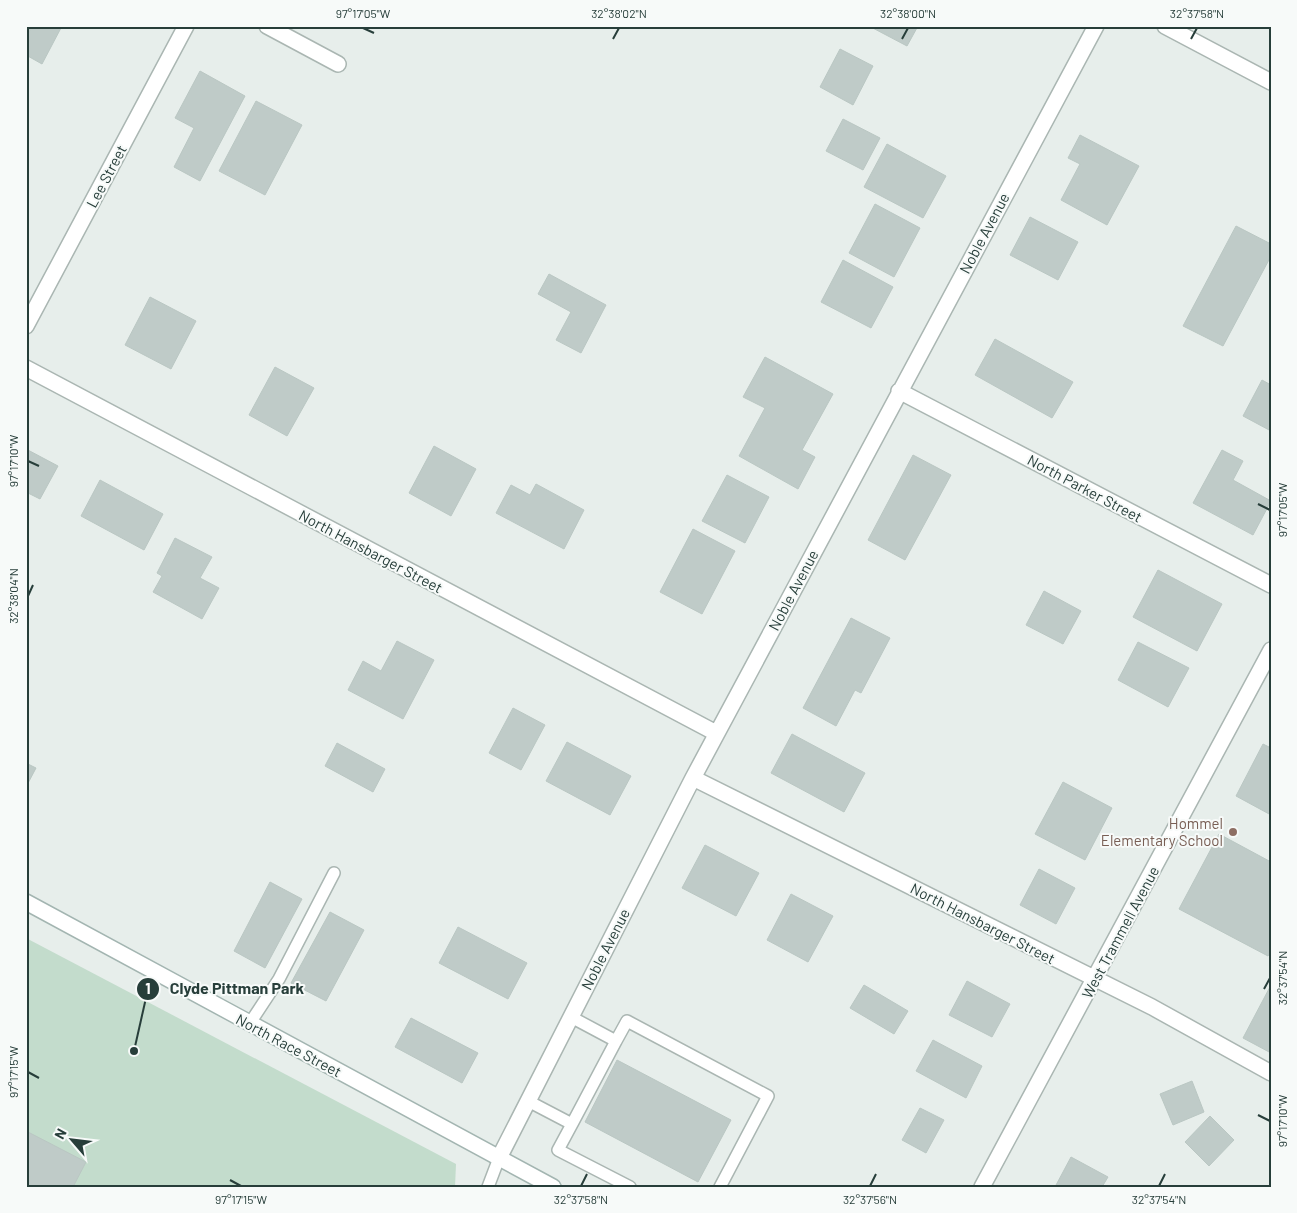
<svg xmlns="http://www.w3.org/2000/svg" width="1297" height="1213" font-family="Barlow,sans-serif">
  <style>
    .green { fill: #c3dccc }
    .building { fill: #bfcbc8; stroke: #bac7c3 }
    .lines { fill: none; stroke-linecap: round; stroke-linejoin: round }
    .service-casing { stroke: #aab6b2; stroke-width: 14 }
    .minor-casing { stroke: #aab6b2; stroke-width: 18 }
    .secondary-casing { stroke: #a3b5b1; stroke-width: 18 }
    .service { stroke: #fff; stroke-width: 11 }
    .minor { stroke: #fff; stroke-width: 15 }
    .secondary { stroke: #fff; stroke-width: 15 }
    .ticks { fill: none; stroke: #273e3a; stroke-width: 2 }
    .education-dot { fill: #8d6e63; stroke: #f7faf9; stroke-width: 2 }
    .labels { text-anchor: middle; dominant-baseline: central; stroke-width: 4; stroke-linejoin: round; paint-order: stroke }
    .street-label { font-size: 15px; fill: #273e3a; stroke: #f7faf9 }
    .education-label { font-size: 15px; fill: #785e54; stroke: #f7faf9; text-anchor: end }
    .leader { fill: none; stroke: #273e3a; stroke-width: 2 }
    .callout-dot { fill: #273e3a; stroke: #f7faf9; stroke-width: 2 }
    .mark-label { font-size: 15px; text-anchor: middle; font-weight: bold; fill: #fff }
    .callout-label { font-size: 16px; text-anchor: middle; font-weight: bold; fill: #273e3a; stroke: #f7faf9; stroke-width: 4; stroke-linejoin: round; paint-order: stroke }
    .neatline { fill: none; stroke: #273e3a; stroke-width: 2 }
    .ticks-label { font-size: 12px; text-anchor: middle; fill: #273e3a }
  </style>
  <rect width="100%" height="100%" fill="#e7eeeb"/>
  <path class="green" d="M26,938L456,1164L455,1187H26Z"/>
  <path class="building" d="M26,26H62L42,64L26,55V37L30,30Z
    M869,26H918L907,46Z
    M840,49L873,66L853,105L820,87Z
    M200,71L245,96L200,181L174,167L194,128L175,118Z
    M256,101L302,125L265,195L219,171Z
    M843,119L880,138L863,170L826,151Z
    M1080,135L1139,166L1107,225L1061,200L1080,164L1068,158Z
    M887,144L946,176L923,218L864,187Z
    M875,204L920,228L894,277L849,253Z
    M1030,217L1078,242L1058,280L1010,255Z
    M1236,226L1271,244V256L1223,346L1183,326Z
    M843,260L893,287L871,328L821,302Z
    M549,274L606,305L581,353L556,340L571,312L538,294Z
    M150,297L196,321L171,369L125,345Z
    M995,339L1073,382L1052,418L975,375Z
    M765,357L833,394L802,450L815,457L798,489L739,456L765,408L743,397Z
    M275,367L314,388L287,436L249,415Z
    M1262,380L1271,385V431L1243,416Z
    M434,446L476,469L451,516L409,493Z
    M26,449L58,466L40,499L26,492Z
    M1222,450L1243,461L1233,480L1271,501L1253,535L1193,503Z
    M913,455L951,475L905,560L868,540Z
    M727,475L769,497L745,543L702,521Z
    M100,480L163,514L144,550L81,516Z
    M536,484L584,510L564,549L496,513L511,485L530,495Z
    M693,529L735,551L702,614L660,592Z
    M175,538L212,557L200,578L219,588L202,619L153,592L162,576L157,573Z
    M1158,570L1222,604L1197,651L1133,617Z
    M1044,591L1081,611L1063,644L1026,625Z
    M851,618L890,638L861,693L855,690L836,726L803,708Z
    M397,641L434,660L403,719L348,690L363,661L381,671Z
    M1138,642L1189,668L1168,707L1118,680Z
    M513,708L545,725L521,770L489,753Z
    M792,734L865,773L844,812L771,773Z
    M567,742L631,776L610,815L546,781Z
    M337,743L385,769L373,792L325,766Z
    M1263,744L1271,748V815L1236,796Z
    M26,763L36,768L26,787Z
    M1063,782L1112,808L1085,860L1035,834Z
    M1219,834L1271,862V951L1268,956L1179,909Z
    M705,845L759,873L736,916L682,888Z
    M1039,869L1075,888L1056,924L1020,905Z
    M270,882L302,899L265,968L234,951Z
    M791,894L833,916L808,962L767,940Z
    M330,912L364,930L326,1001L291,983Z
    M458,927L527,963L508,999L439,963Z
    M967,981L1010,1004L992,1037L949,1015Z
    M864,985L908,1011L894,1034L850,1008Z
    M1271,985V1053L1243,1038Z
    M411,1018L478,1053L462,1083L395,1047Z
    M933,1040L982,1066L966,1098L916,1071Z
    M617,1060L731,1120L698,1182L585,1122Z
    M1192,1081L1204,1112L1173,1125L1160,1094Z
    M920,1108L944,1120L926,1153L902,1140Z
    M1210,1116L1234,1140L1209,1166L1185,1142Z
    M28,1132L86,1162L73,1187H26V1136Z
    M1071,1157L1108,1177L1102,1187H1055Z"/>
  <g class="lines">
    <g class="service-casing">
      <path id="service" d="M571,1017L616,1041L627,1021L768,1096L720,1187
        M250,1023L279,979L334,873
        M528,1101L572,1124L558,1150L630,1187
        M572,1124L616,1041
        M488,1187L499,1158"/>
    </g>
    <g class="minor-casing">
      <path id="minor" d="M267,26L338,64
        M1165,26L1271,82
        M26,326L186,26
        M26,368L716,733
        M899,391L1271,585
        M693,778L1152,1007L1271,1073
        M499,1158L693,778L1096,26
        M982,1187L1271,650"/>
    </g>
    <g class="secondary-casing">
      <path id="secondary" d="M26,902L553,1187"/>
    </g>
    <use href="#service" class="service"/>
    <use href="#minor" class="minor"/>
    <use href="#secondary" class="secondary"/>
  </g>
  <path class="ticks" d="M363,28L374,33M613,39L619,28M902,39L908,28M1191,39L1197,28M28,461L39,466M1258,504L1270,510M28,596L33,585M1264,989L1270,978M28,1072L39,1078M1258,1115L1270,1121M230,1180L241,1186M581,1186L587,1174M870,1186L876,1174M1159,1186L1165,1174"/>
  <circle class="education-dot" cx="1233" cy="832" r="5"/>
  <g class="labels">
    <g class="street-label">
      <text transform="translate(106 176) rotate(-62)">Lee Street</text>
      <text transform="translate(984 233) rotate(-62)">Noble Avenue</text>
      <text transform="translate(1085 488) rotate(28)">North Parker Street</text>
      <text transform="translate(371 551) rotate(28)">North Hansbarger Street</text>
      <text transform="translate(793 590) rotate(-62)">Noble Avenue</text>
      <text transform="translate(983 923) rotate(27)">North Hansbarger Street</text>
      <text transform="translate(1120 932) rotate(-62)">West Trammell Avenue</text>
      <text transform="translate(605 949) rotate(-63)">Noble Avenue</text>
      <text transform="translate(289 1045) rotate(28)">North Race Street</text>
    </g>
    <g class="education-label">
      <text x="1223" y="823">Hommel<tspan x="1223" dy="17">Elementary School</tspan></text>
    </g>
  </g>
  <path class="leader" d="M134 1051L148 989"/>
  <g class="callout-dot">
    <circle cx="134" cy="1051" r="5"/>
    <circle cx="148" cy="989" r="12"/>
  </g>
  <g class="mark-label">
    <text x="148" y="994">1</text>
  </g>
  <g class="callout-label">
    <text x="237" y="994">Clyde Pittman Park</text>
  </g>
  <rect width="1297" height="1213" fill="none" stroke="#f7faf9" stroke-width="55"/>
  <g transform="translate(72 1140) rotate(298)" stroke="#f7faf9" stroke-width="4" paint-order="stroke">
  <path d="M0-4L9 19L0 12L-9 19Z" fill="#273e3a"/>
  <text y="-8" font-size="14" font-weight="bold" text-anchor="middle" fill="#273e3a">N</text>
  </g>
  <rect x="28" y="28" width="1242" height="1158" class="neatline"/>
  <g class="ticks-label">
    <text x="363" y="18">97°17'05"W</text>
    <text x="619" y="18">32°38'02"N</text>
    <text x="908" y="18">32°38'00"N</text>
    <text x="1197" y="18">32°37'58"N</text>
    <text transform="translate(14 461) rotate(-90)" y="4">97°17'10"W</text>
    <text transform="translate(1283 510) rotate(-90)" y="4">97°17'05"W</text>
    <text transform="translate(14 596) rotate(-90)" y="4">32°38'04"N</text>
    <text transform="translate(1283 978) rotate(-90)" y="4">32°37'54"N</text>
    <text transform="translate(14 1072) rotate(-90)" y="4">97°17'15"W</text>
    <text transform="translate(1283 1121) rotate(-90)" y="4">97°17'10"W</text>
    <text x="241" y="1204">97°17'15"W</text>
    <text x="581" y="1204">32°37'58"N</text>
    <text x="870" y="1204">32°37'56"N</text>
    <text x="1159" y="1204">32°37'54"N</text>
  </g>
</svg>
